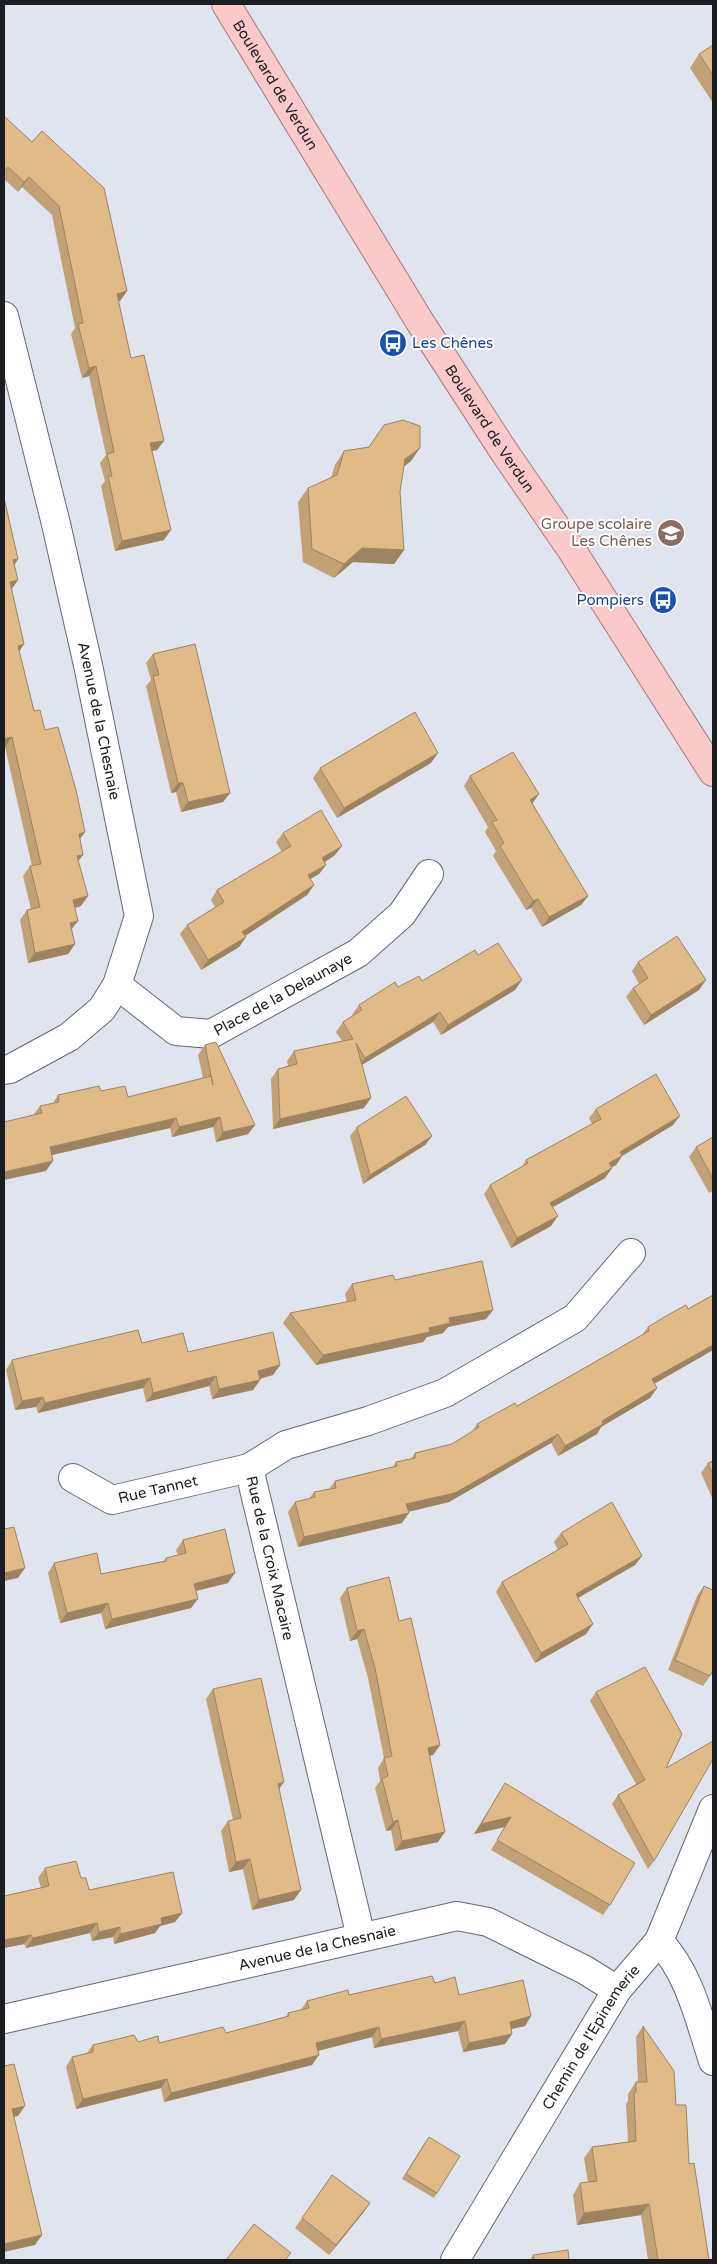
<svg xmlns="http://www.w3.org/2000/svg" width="717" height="2264" font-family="'Varela Round',sans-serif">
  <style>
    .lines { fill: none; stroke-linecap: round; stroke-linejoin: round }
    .minor-casing { stroke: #646870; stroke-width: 30 }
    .major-casing { stroke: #a77; stroke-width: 30 }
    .minor { stroke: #fff; stroke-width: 28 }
    .major { stroke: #facaca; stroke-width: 28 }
    .wall { fill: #c1a175 }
    .shaded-wall { fill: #9d835f }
    .building { fill: #e0bb88; stroke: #9d835f }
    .labels { text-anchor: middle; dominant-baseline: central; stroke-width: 4; stroke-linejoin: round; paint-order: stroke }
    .street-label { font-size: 15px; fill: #1c1d20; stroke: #fff }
    .transit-label { font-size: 15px; fill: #164399; stroke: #fff; text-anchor: start }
    .education-label { font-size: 15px; fill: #785e54; stroke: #fff; text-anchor: end }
  </style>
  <rect width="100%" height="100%" fill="#e0e4ee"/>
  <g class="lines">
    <g class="minor-casing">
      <g id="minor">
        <path id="s1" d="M4,316L56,524L88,665L139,916L117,985L102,1009L69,1037L10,1069L4,1070"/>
        <path id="s2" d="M117,985L176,1031L211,1034L358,953L402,914L429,874"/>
        <path id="s3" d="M73,1478L112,1500L249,1468"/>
        <path d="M361,1937L249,1468L286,1445L368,1421L445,1393L575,1318L631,1253"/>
        <path d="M659,1941C690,1974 699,2019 713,2061"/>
        <path id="s4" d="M4,2019L457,1916L488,1922L585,1970L617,1990"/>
        <path id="s5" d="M455,2260L617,1990L659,1941L713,1809"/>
      </g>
    </g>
    <g class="major-casing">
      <g id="major">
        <path id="s6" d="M226,4L420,322L503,450L571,549L713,772"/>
      </g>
    </g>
    <use href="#minor" class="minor"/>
    <use href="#major" class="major"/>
  </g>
  <path class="wall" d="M713,45V103L690,68L699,54Z
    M4,116L127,291L120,301H118L131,358L157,450L152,451L164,540L115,551L101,486L105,481L100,463L106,455L89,376L82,378L71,334L75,328L52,215L22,187L18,192L4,179Z
    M384,425L411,461L404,466L400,492L404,550L394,564L353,562L334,578L303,562L298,502L308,488L331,478L335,465L344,451L369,447Z
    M4,498L18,559L14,565L18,580L11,589L24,644L19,652L34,711L45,730L85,832L80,839L83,855L78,861L81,906L75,908L78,921L71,929L75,944L68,954L28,963L20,920L27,910L31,909L23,876L30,866H32L5,747H4Z
    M153,654L230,793L223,802L181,812L176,792L171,793L146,686L151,680L146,663Z
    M431,763L337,818L313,778L320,768Z
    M470,776L532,803L588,896L581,905L542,927L531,908L526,910L493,856L496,851L485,832L488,827L464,786Z
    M283,833L335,855L325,862L326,865L319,874L310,879L314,885L307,895L245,936L246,937L239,947L201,970L180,934L187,925L215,907L211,900L217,890L282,852L276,842Z
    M478,955L515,990L441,1035L433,1022L362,1065L364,1108L273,1129L271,1079L278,1069L288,1066L287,1061L294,1051L342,1041L336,1032L343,1022L353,1016L352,1015L359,1005L398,987L422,981Z
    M638,962L699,990L644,1025L626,997L633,988L639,984L632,971Z
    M205,1045L255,1125L248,1134L216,1142L213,1127L172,1137L170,1128L52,1155L46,1171L34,1114L40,1106L53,1103L58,1095L101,1091L128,1097L203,1078L198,1055Z
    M596,1109L673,1125L622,1156L616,1165L611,1168H612L605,1178L553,1207L551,1226L511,1248L484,1194L490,1185L522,1167L526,1160L592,1124L589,1118Z
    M357,1127L432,1136L425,1145L363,1184L350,1136Z
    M713,1137V1191L709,1193L689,1157L696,1147Z
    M395,1280L493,1310L486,1319L448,1327L443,1333L427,1337L423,1342L316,1365L283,1323L290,1313L347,1302L345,1294L352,1284Z
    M713,1295V1350L654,1384L657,1388L650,1398L601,1427L597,1434L558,1456L551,1443L449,1502L408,1512L402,1523L298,1547L288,1512L295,1502L309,1499L314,1492L329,1489L335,1481L393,1467L396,1462L411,1459L415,1453L452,1444L472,1432L477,1424L517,1406L574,1374L642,1335L648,1327L688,1309Z
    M142,1343L188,1352L280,1365L273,1375L260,1379V1380L253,1390L212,1399L209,1386L146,1402L143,1388L38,1413L36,1407L15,1410L6,1370L12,1360Z
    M713,1461V1500L701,1473L708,1463Z
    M561,1533L642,1556L635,1565L578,1598L586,1634L535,1663L496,1592L502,1582L558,1550L554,1542Z
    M183,1540L228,1583L196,1591L191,1608L105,1629L101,1613L60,1623L48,1573L54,1563L101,1574L164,1561L166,1558L178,1555L176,1550Z
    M704,1586L710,1676L703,1686L668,1670L697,1596Z
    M347,1588L399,1621L440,1745L433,1755L429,1756L438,1842L395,1851L391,1830L386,1831L375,1788L380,1781L378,1768L384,1758L368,1678L357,1639L350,1641L340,1598Z
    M213,1689L279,1789L294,1900L252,1910L243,1869L229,1872L221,1831L228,1821L233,1820L206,1699Z
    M596,1692L666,1768L654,1861L648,1869L612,1804L618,1795L636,1784L590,1701Z
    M505,1783L610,1905L603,1915L491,1850L505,1827L474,1834Z
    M45,1868L81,1878L89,1890L182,1913L175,1922L160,1926L155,1933L114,1944L113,1937L92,1941L90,1933L26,1948L24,1944L4,1948V1896L41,1888L38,1878Z
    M435,1983L459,1995L531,2016L525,2026L511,2029L512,2034L505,2044L463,2052L458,2031L374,2048L372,2037L318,2051L312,2065L164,2102L161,2088L76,2109L66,2067L72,2057L87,2053L93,2045L138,2042L159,2043L226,2033L286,2017L288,2013L301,2010L307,2001Z
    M643,2026L676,2105L709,2260H648L641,2215L577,2225L573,2195L580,2183L588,2182L584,2158L592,2147L628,2142L626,2104L628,2101V2094L636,2082H638L636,2037Z
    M425,2142L437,2193L434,2198L402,2179Z
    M332,2175L370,2203L363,2213L329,2255L295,2228Z
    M533,2255L569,2260H530Z"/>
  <path class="shaded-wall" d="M29,177L22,187L18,192L24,182Z
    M127,291L120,301L110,303L117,294Z
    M96,366L89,376L82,378L89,368Z
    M164,441L157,450L144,453L150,443Z
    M420,448L411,461L396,473L405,459Z
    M171,530L164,540L115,551L122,541Z
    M362,548L404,550L394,564L353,562L334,578L344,564Z
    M18,559L12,569L13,560Z
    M18,580L11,590L10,582Z
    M24,644L17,654L18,646Z
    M12,737L5,747H4V739Z
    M438,753L431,763L337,818L344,808Z
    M178,783H183L176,792L171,793Z
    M230,793L223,802L181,812L188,802Z
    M539,794L532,804L530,800Z
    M85,832L78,841L79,834Z
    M342,846L335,855L316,868L322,858Z
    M83,855L76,864L77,856Z
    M326,865L319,874L301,884L308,875Z
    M314,885L307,895L236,942L242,932Z
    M88,896L81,906L66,910L73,900Z
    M588,896L581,905L542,927L549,917Z
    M538,899L531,908L526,910L533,901Z
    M78,921L71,930L70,923Z
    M246,937L239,947L201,970L208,960Z
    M75,944L68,954L28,963L35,953Z
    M522,980L515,990L441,1035L448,1025Z
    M706,980L699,990L644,1025L651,1015Z
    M440,1012L433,1022L358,1067L365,1058Z
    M371,1098L364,1108L273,1129L280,1119Z
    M680,1116L673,1125L622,1156L616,1165L602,1172L609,1163L620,1152Z
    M220,1117L213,1127L172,1137L179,1127Z
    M176,1118L170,1128L43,1157L50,1147Z
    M255,1125L248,1134L216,1142L223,1132Z
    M432,1136L425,1145L363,1184L370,1175Z
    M53,1161L46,1171L4,1180V1172Z
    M612,1168L605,1178L544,1212L550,1203Z
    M558,1216L551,1226L511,1248L517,1238Z
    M493,1310L486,1319L448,1327L443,1333L427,1337L423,1342L316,1365L323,1355L429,1328L449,1318Z
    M713,1345V1350L645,1389L652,1379Z
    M280,1365L273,1375L251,1381L258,1371Z
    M216,1376L209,1386L146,1402L153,1393Z
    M150,1378L143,1388L38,1413L45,1403Z
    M260,1380L253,1390L212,1399L219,1389Z
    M657,1388L650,1398L601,1427L597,1434L558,1456L565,1446L602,1421Z
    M43,1397L36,1407L15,1410L22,1401Z
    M558,1434L551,1443L449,1502L399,1514L406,1504Z
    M409,1513L402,1523L298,1547L304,1537Z
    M642,1556L635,1565L569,1603L576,1594Z
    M25,1568L18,1578L4,1581V1573Z
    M235,1573L228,1583L187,1593L194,1584Z
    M198,1599L191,1608L105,1629L112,1619Z
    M108,1603L101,1613L60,1623L67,1613Z
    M593,1624L586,1634L535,1663L541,1653Z
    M364,1629L357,1639L350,1641L357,1631Z
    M440,1745L433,1755L421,1757L428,1748Z
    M284,1782L277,1792L278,1784Z
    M511,1817L505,1827L474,1834L481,1824Z
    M398,1820L391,1830L386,1831L393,1822Z
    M445,1832L438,1842L395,1851L402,1841Z
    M250,1859L243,1869L229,1872L236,1862Z
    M301,1890L294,1900L252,1910L259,1900Z
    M182,1913L175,1922L160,1926L155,1933L114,1944L120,1934L161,1918Z
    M97,1923L90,1933L26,1948L33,1938Z
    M120,1927L113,1937L92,1941L99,1932Z
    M31,1935L24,1944L4,1948V1940Z
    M531,2016L525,2026L503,2031L510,2022Z
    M465,2021L458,2031L374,2048L381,2039Z
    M379,2027L372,2037L309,2053L316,2043Z
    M512,2034L505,2044L463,2052L469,2043Z
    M319,2055L312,2065L164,2102L171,2093Z
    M167,2079L161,2088L76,2109L83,2099Z
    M25,2106L18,2116L5,2119L12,2109Z
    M370,2203L363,2213L329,2255L336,2245Z
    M649,2204L641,2215L577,2225L584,2213Z
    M42,2235L35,2245L4,2252V2244Z"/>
  <path class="building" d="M713,45V75L699,54Z
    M4,116L32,142L42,131L104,188L127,291L117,294L131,358L144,355L164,441L150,443L171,530L122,541L108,476H112L107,454L114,452L96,366L89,368L78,324L83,323L59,206L29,177L24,182L8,167L4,172Z
    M403,420L420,426V448L405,459L400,492L404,550L362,548L344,564L312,549L308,488L337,475L344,451L369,447L384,425Z
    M4,498L18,559L13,560L18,580L10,582L24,644L18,646L34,711L40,710L45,730L58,727L76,790L85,832L79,834L83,855L77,856L88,896L73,900L78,921L70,923L75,944L35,953L27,910L40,907L30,866L41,864L12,737L4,739Z
    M195,644L230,793L188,802L183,783H178L153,676L159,675L153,654Z
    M415,712L438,753L344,808L320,768Z
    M513,752L539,794L530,800L588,896L549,917L538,899L533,901L500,846L504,843L492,822L497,820L470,776Z
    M321,810L342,846L322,858L326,865L308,875L314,885L242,932L246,937L208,960L187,925L224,902L217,890L291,846L283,833Z
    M677,936L706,980L651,1015L633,988L648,978L638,962Z
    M498,943L522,980L448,1025L440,1012L365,1058L356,1043L371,1098L280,1119L278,1069L297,1064L294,1051L353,1039L343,1022L362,1010L359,1005L395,982L398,987L419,976L422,981L475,950L478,955Z
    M216,1042L255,1125L223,1132L220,1117L179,1127L176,1118L50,1147L53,1161L4,1172V1122L42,1113L40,1106L59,1102L58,1095L99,1086L101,1091L125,1086L128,1097L211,1076L213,1085L205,1045Z
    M656,1074L680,1116L620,1152L622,1156L609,1163L612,1168L550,1203L558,1216L517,1238L490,1185L528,1163L526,1160L601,1119L596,1109Z
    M406,1096L432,1136L370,1175L357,1127Z
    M713,1137V1179L696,1147Z
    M482,1261L493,1310L449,1318L450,1323L429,1328L430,1332L323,1355L290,1313L356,1300L352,1284L393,1275L395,1280Z
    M713,1295V1345L652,1379L657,1388L602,1421L603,1424L565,1446L558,1434L455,1493L406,1504L409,1513L304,1537L295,1502L315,1497L314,1492L336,1488L335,1481L397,1466L396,1462L415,1458V1453L452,1444L479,1427L477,1424L515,1403L517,1406L574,1374L649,1331L648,1327L666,1316L686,1305L688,1309Z
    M138,1330L142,1343L183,1333L188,1352L273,1332L280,1365L258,1371L260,1380L219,1389L216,1376L153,1393L150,1378L45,1403L43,1397L22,1401L12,1360Z
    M713,1461V1475L708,1463Z
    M612,1502L642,1556L576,1594L593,1624L541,1653L502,1582L568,1544L561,1533Z
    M14,1527L25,1568L4,1573V1529Z
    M225,1529L235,1573L194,1584L198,1599L112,1619L108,1603L67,1613L54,1563L97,1553L101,1574L166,1561V1558L186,1553L183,1540Z
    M389,1577L399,1621L411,1618L440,1745L428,1748L445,1832L402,1841L398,1820L393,1822L382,1779L388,1776L384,1758L392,1756L375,1668L364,1629L357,1631L347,1588Z
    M704,1586L713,1590V1670L710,1676L675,1660Z
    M645,1667L682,1734L666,1768L713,1741V1759L654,1861L618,1795L645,1780L596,1692Z
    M261,1678L284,1782L278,1784L301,1890L259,1900L250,1859L236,1862L228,1821L241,1818L213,1689Z
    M505,1783L635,1863L610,1905L497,1840L511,1817L481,1824Z
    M76,1861L81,1878H86L89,1890L173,1872L182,1913L161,1918L162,1924L120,1934V1927L99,1932L97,1923L33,1938L31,1935L4,1940V1896L49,1886L45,1868Z
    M432,1976L435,1983L455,1977L459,1995L523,1980L531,2016L510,2022L512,2034L469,2043L465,2021L381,2039L379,2027L316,2043L319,2055L171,2093L167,2079L83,2099L72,2057L93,2052V2045L134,2035L138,2042L158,2036L159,2043L223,2027L226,2033L289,2016L288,2013L309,2008L307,2001L348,1990L349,1995Z
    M643,2026L674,2071L676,2105H686L689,2164L694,2163L709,2260H658L649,2204L584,2213L580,2183L597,2181L592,2147L636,2141L634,2093L636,2092V2082H647Z
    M14,2064L25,2106L12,2109L42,2235L4,2244V2066Z
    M429,2137L460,2156L437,2193L406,2174Z
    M332,2175L370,2203L336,2245L302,2218Z
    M254,2224L291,2253L285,2260H226Z
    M568,2250L569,2260H534L533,2255Z"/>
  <defs>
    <g id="bus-disc" transform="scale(1.4375)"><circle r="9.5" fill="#1a4fb4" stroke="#fff"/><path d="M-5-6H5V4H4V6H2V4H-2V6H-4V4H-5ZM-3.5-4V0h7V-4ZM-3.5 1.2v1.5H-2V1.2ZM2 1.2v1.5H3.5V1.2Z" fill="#fff"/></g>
    <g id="school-disc" transform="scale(1.4375)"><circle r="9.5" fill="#8d6e63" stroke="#fff"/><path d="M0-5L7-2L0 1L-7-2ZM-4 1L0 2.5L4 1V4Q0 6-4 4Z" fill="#fff"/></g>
  </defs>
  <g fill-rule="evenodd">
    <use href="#bus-disc" x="393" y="343"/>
    <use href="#school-disc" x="671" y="533"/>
    <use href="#bus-disc" x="663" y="600"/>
  </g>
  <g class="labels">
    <g class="street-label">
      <text stroke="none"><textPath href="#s6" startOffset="95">Boulevard de Verdun</textPath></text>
      <text stroke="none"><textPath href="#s6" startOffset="500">Boulevard de Verdun</textPath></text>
      <text stroke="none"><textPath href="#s1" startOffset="416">Avenue de la Chesnaie</textPath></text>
      <text stroke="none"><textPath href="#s2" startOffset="192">Place de la Delaunaye</textPath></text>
      <text stroke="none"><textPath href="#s3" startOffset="92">Rue Tannet</textPath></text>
      <text transform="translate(270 1558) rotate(77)">Rue de la Croix Macaire</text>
      <text stroke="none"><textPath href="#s4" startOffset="321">Avenue de la Chesnaie</textPath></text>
      <text stroke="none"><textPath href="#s5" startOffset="261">Chemin de l'Epinemerie</textPath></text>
    </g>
    <g class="transit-label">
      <text x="412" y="343">Les Chênes</text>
      <text x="644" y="600" text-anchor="end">Pompiers</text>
    </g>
    <g class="education-label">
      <text x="652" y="524">Groupe scolaire<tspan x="652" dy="17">Les Chênes</tspan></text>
    </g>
  </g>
  <rect width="717" height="2264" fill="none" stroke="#1c1d20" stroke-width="10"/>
</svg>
